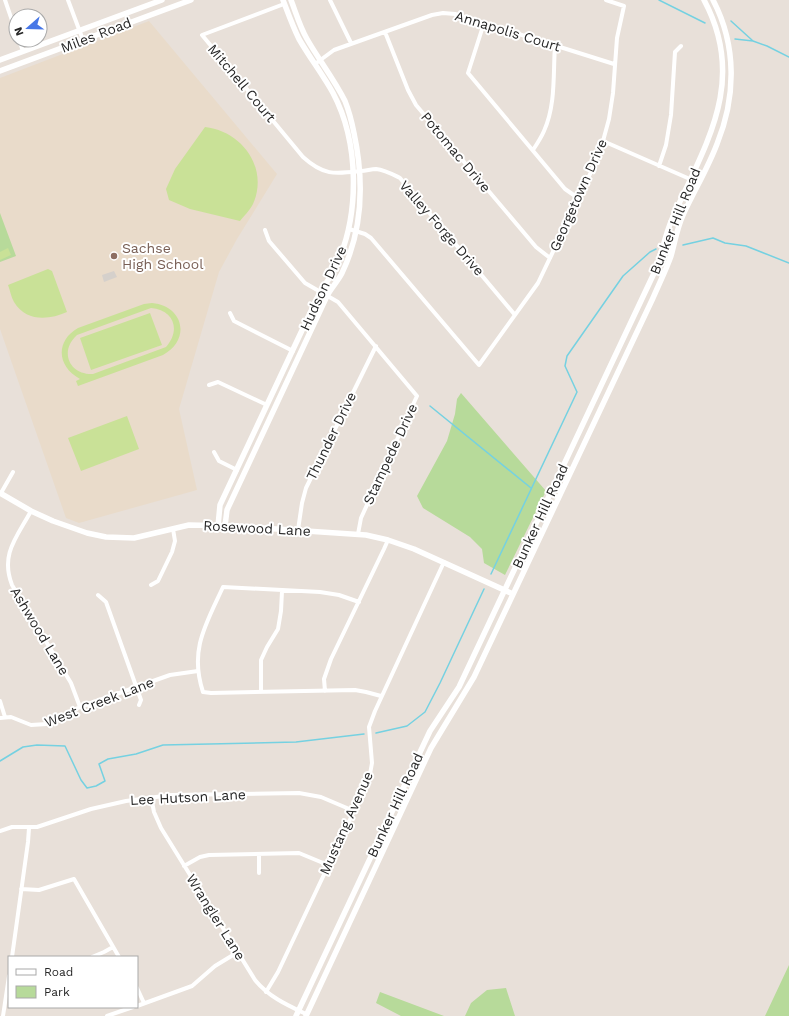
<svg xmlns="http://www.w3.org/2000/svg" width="789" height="1016" font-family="'Work Sans',sans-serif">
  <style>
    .education { fill: #e9dbca }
    .green { fill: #b7da9a }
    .pitch { fill: #c9e197; fill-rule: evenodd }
    .plaza { fill: #d5d0cb }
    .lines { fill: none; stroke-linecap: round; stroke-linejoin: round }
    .stream { stroke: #75d1e1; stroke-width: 1.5 }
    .street { stroke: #fff; stroke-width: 4 }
    .secondary { stroke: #fff; stroke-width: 5.5 }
    .education-dot { fill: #8d6e63; stroke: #fff; stroke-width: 1.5 }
    .labels { text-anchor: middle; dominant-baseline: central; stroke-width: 4; stroke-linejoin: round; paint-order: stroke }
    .street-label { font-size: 14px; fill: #272727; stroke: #fff }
    .education-label { font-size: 14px; fill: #785e54; stroke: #fff; text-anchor: start }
  </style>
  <rect width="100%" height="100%" fill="#e8e0d9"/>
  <path class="education" d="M149,21L277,174L237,239L219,272L179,409L197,490L79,523L66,518L0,329V78Z"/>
  <path class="green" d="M0,213L16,256L0,262Z
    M461,393L546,491L505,575L484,563L482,549L470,537L423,508L417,496L447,441L455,414L457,399Z
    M789,965V1016H765Z
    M506,988L515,1016H465L471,1003L487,990Z
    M380,992L444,1016H401L376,1003Z"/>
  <path class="pitch" d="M205,127C242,131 269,168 253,204C250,210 244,216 240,221L190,209L169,200L166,189L175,169Z
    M8,248L11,255L0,260V252Z
    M48,269L52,271L67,312C49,320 26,322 14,302C11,297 10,290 8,285Z
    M152,303C184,306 191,340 163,355L78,386L76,381L80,379C57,367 55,341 78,328L144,304ZM151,308C174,310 181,330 166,347L93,374C69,375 59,351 77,335Z
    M150,313L162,345L91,370L80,338Z
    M127,416L139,449L81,471L68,438Z"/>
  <path class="plaza" d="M114,271L117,277L104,282L102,275Z"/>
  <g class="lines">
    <path class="stream" d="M659,0L705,23
      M731,21L753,41
      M735,39L753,41L767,46L789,57
      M683,245L713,238L725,243L746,246L789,263
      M430,406L531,488
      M491,574L577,392L565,366L567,356L623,276L650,252L656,249
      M376,733L407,726L425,712L440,683L484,589
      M0,761L23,747L37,745L65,746L81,780L87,788L96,786L105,781L99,764L108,759L136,754L163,745L296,742L364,734"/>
    <path class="street" d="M5,0L16,32
      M68,0L83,40
      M330,0L351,43
      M284,4L202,35L303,157C324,176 335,174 361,171C366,171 371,169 376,169C385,170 392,174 400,178L515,315
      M484,23L468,73L565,189L578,198
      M385,32L408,90L416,105L536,247L550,258
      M19,40L23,51
      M315,64L334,50L432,15L443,13L455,14L614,64
      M603,141L699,183
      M533,150C537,144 541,138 544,131C556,105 553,73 555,45
      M659,166L666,145L671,115L675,52L681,46
      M349,229L365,234L371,238L479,365L538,283L591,172L603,141L609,119L613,93L617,38L624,6L606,0
      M265,230L269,241L305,283L338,302L417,396L361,518L358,534
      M230,313L234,321L293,351
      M209,385L218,382L267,405
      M214,452L219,461L237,470
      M1,493L13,472
      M31,511C17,537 0,554 12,585L71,683L80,707
      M298,530L302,503L306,488L376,346
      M151,585L158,581L172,552L175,541L173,529
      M98,595L106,602L141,700L139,705
      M359,602L339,595L320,592L223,587C206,624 189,650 203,692L211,693L355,690L366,692L381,696
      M325,691L324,679L331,659L384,549L388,540
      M261,692V660L267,647L278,629L281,611L282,591
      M0,701L5,717
      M0,718L11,717L31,725L47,724L80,707L170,675L198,671
      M151,797L154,812L161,828L255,980C269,997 287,1005 306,1014
      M0,831L12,827H37L91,809L126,801L171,795L299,793L321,797L354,811
      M259,854V873
      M184,866L200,857L209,855L299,853L328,865
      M21,889L39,890L74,879L119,957
      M12,957L28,842L29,828
      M92,957L104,952L113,947
      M137,988L144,1003
      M266,992L278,972L354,811L370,774L372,763L369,727L375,711L444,562
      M137,1006L192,986L215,966L238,952
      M3,1016L9,976
      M107,1016L133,1007"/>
    <path class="secondary" d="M0,60L162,0
      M0,71L191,0
      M0,493L31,511L53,521L87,533L106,537L134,538L189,525L233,526L366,535L388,540L414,549L513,594
      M218,526L220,505L320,292C326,283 333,274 337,264C360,213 359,142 333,93C323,75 310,58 299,39C293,27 288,13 283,0
      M225,526L227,510L327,296C331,288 338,281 342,273C363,229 364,180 354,133C352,123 349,111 345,101C334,79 319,60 307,39C300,27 296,13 291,0
      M296,1016L430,731L459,687L656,269C662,253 665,235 672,219C705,145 748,82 704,0
      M306,1016L431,748L474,677L653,298C659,284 666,270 671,256C675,242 677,228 683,215C694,191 708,168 717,144C736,97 737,46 713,0"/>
  </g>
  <circle class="education-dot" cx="114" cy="256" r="4"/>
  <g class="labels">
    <g class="street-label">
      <text transform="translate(508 31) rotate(17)">Annapolis Court</text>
      <text transform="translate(96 35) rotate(-21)">Miles Road</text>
      <text transform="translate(242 83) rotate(50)">Mitchell Court</text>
      <text transform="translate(456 152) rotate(50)">Potomac Drive</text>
      <text transform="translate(578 195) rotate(-66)">Georgetown Drive</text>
      <text transform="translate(675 221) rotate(-68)">Bunker Hill Road</text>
      <text transform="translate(442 228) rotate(49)">Valley Forge Drive</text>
      <text transform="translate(323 288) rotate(-65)">Hudson Drive</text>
      <text transform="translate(331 436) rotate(-64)">Thunder Drive</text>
      <text transform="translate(390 454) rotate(-65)">Stampede Drive</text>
      <text transform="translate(540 516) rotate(-65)">Bunker Hill Road</text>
      <text transform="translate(257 528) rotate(3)">Rosewood Lane</text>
      <text transform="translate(40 631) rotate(59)">Ashwood Lane</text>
      <text transform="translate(99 702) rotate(-21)">West Creek Lane</text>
      <text transform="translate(188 797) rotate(-3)">Lee Hutson Lane</text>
      <text transform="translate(395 805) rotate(-65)">Bunker Hill Road</text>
      <text transform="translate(346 823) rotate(-66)">Mustang Avenue</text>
      <text transform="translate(216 917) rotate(58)">Wrangler Lane</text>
    </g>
    <g class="education-label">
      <text x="122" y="248">Sachse<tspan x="122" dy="16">High School</tspan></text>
    </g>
  </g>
  <rect x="8" y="956" width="130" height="52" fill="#ffffff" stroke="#a9a9a9"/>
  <rect x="16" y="969" width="20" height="6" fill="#ffffff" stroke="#a9a9a9"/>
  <text x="44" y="976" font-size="12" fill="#272727">Road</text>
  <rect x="16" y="986" width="20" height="12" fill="#b7da9a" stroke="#a9a9a9"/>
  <text x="44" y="996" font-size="12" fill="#272727">Park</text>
  <g transform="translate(28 28) rotate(250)"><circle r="19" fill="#ffffff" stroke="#a9a9a9"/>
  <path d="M0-3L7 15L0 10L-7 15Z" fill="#4777e7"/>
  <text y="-6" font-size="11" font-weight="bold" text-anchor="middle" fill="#272727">N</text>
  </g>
</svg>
